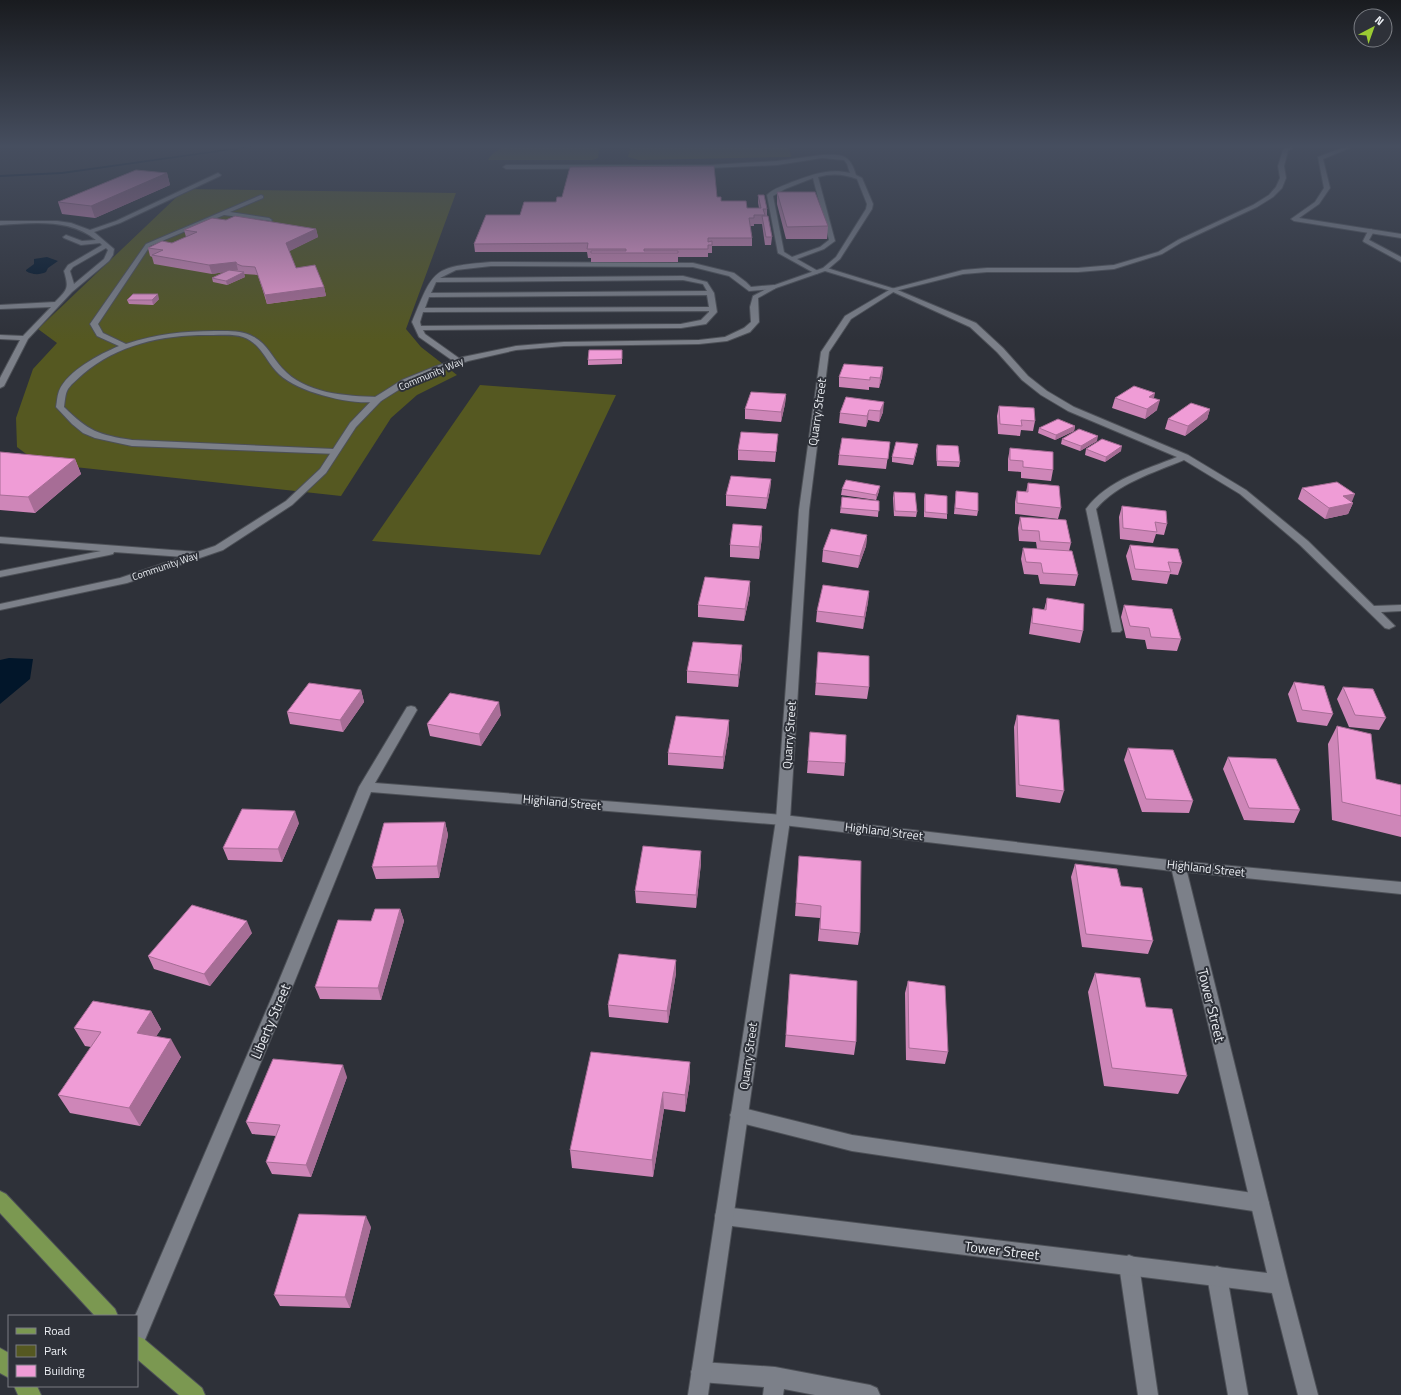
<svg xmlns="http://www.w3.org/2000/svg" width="1401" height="1395" font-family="'Titillium Web',sans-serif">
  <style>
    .green { fill: #555821 }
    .water { fill: #02162a }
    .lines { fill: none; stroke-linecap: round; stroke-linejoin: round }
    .stream { fill: #02162a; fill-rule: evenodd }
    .service-casing { stroke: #4d5057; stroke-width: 2 }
    .minor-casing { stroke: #4d5057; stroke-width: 2 }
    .tertiary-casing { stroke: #4d5057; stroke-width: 2 }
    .primary-casing { stroke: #4d5057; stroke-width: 2 }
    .service { fill: #7c8089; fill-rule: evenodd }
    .minor { fill: #7c8089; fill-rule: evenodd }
    .tertiary { fill: #7c8089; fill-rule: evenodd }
    .primary { fill: #7b9851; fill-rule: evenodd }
    .wall { fill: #ce86b8 }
    .shaded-wall { fill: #a76d96 }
    .building { fill: #ef9cd6; stroke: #a76d96 }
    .labels { text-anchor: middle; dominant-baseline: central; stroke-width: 4; stroke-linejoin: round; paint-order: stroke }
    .far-street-label { font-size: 10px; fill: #ebeef3; stroke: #2e3139 }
    .street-label { font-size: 12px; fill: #ebeef3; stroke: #2e3139 }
    .near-street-label { font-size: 14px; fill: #ebeef3; stroke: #2e3139 }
  </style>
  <rect width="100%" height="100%" fill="#2e3139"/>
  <path class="green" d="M509,145H600L598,158L592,160H488C492,152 501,148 509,145Z
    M631,145H787L789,146L791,157L639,160L628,157Z
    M185,189L456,193L406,329L421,347L457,375L417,395L391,418L341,496L38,463L17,447L16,418L33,369L57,343L38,329Z
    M480,385L616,395L540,555L372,541Z"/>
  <path class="water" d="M47,257L58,261L48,268L46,272C40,275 32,275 26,271V270L34,264V259Z
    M9,658L33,659L30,679L0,704V660Z"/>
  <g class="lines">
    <path class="stream" d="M256,145H266L62,174L0,177V175L62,172Z"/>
    <g class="service-casing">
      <path id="service" d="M1350,145H1357L1323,159L1330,188L1319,204L1299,218L1401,234V238L1294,221L1291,219L1315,202L1324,188L1318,157Z
        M822,155C842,154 850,154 856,175L862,178L873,204L872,209L840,259L827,270H823V268L836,257L866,209L867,204L857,179C844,174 832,173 818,177L835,241L824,249L797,259L818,271V273L816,274L778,253L767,195C774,188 783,186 792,182C812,175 828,168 850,173L847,164L844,160L822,158L777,165L710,168L506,169L503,167L506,165H710L777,161ZM813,178L829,240L820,247L792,257L784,252L773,196L785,189Z
        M218,173L221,175L220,176L120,223L94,232L114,249L113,255L109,261L72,292L28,339L4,386L0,388V378L20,340L0,339V335L23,336L51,307L0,309V305L55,302C68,289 69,288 64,271L68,265L102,245L100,243L81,245L64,238L63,237L66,235L82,241L96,240C69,218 32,223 0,225V221H57L71,223L90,230L116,221ZM106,248L108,250L104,259L74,284L70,271L73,267Z
        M261,195L263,196V198L230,212L269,218L272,220L271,221L224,215L150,246L98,324L103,333L126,344C156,334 184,331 215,331C228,331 242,330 254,337C267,344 272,357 282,368C305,394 346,396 378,397L382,399L381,401C355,407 294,392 276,371C265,359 260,343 243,337C234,334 223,335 213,335C167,334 119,343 83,374C78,379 72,383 68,389C65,394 65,401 64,407C88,431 99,435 132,440L334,449L338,452L337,454L132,446L118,443L95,438L83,433L72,424L56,407C57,402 57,396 59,391C67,371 100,354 119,346L97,336L90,324L146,244Z
        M491,262L693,263L734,273L746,282L751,287L774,285L777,287L774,289L749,291L729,276L693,267L491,266L456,270L440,278L683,276L707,282L714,293L717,312L706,324L681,328L423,330L425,334L463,361L459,363H456L419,337L412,322C434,269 432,267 491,262ZM683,280L703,284L707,291L431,293L436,282ZM707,295L709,307L425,308L429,297ZM423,312L709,311V312L701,320L681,324L421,326L420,322Z
        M0,537L198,552L203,555L198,558L114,552L113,554L109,555L0,577V571L101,551L0,543Z
        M739,1107L852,1135L1260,1194L1266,1197L1269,1203L1266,1209L1260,1212L852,1151L733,1121L730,1115L733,1109Z
        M1129,1255L1136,1258L1139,1265L1158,1395H1138L1119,1265L1122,1258Z
        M1217,1266L1224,1269L1227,1276L1248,1395H1228L1207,1276L1210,1269Z
        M701,1362L775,1367L870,1385L877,1388L880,1395H815L784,1389L783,1395H763L764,1387L701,1382L694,1379L691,1372L694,1365Z"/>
    </g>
    <g class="minor-casing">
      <path id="minor" d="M1371,229L1374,231L1369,240L1401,257V262L1364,242L1363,241L1368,231Z
        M823,268H827L895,289L976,323L1003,348L1028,376L1047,391L1074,407L1188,455L1246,490L1308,541L1374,606L1401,605V611L1381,612L1395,626L1389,629L1385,628L1300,545L1240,494L1184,460C1153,473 1118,483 1096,509L1122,630L1120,632H1112L1086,509C1107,480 1145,470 1177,457L1068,411L1041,395L1022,380L997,352L970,327L891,291L825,271L776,288L758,298L759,322L750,332L727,341L699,344L564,346L516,350L468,361L440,371L408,384L381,401L356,427L326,473L292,505L223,550L127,583L0,610V604L120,578L215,546L286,501L320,469L350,423L375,397L402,380L434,367L463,357L516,346L564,342L699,340L725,337L744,328L751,322L750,307L753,296L772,286Z
        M411,706L415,707L417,710L375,783L783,815L1178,861L1401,882V894L1187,872L1289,1284L1318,1395H1298L1272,1293L724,1225L717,1223L715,1216L717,1209L724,1207L1267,1273L1172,871L783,825L371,792L294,983L144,1342L137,1345V1316H135L278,983L359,787L407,707Z"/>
    </g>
    <g class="tertiary-casing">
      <path id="tertiary" d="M1292,145H1298L1288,151L1284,166L1286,178L1282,188L1273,197L1257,207L1182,242L1162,254L1114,269L1078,272H987L963,274L895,291L851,319L829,352L809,510L790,820L708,1395H688L776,820L799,510L821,352L845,316L891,289L963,270L987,268H1078L1114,265L1158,252L1178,240L1253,205L1269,195L1276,187L1280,178L1278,166L1283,150Z"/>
    </g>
    <g class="primary-casing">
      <path id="primary" d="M0,1191L6,1194L115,1309L118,1316H95L0,1213Z
        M137,1336L144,1339L202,1388L205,1395H179L137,1359Z
        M0,1348L9,1353V1378L0,1373Z
        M14,1386H37L41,1395H18Z"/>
    </g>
    <use href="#service" class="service"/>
    <use href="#minor" class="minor"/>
    <use href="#tertiary" class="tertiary"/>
    <use href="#primary" class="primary"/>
  </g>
  <path class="wall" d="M167,173L170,185L95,218L62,214L58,202Z
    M777,192L828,226L827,239H786L777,204Z
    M758,195L767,209V216L772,237L771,245H765L762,224H754V226H750L752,238V246H712V253H708V257H678V262H591V258H588L587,252H475L474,244L520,215L556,202L717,197L721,201L747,208H759L758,203Z
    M226,220L316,229L318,237L289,251L296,268L324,287L326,296L267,304L258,275L244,274L245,277L227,285L213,282L212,278L224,272L212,274L154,264L152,257L150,256L148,248L172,243L186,237L184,230Z
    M159,299L153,305L129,304L127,300Z
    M622,350V364L588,365V360Z
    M883,367L882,377L879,388L869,387V390L839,387V377Z
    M786,394L785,404L781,422L745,419V409Z
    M846,397L883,412L879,422L868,420L866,427L839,423L840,413Z
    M1115,398L1157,410L1145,419L1112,408Z
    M999,406L1035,421L1033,431L1021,430L1020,436L998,434L997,416Z
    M1210,409L1207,419L1185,436L1165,429L1168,419Z
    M1075,426L1074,431L1055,440L1038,433L1039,428Z
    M1062,439L1097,441L1080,451L1061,444Z
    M890,442L886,469L838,465L839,455Z
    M777,444L775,462L738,460V450Z
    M937,445L960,462L959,467L937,466L936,450Z
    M1010,448L1053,470L1051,481L1021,478V472L1008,471V459Z
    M1086,449L1121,451L1105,462L1085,455Z
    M917,450L913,465L892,462V457Z
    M0,452L75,459L81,474L35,513L0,510Z
    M771,479L770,490L766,509L726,506V495Z
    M1028,483L1061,508L1058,519L1015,514V502L1017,491L1026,492Z
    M1302,488L1352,502L1353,503L1348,514L1325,519L1298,499Z
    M842,489L879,491L876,500L841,495Z
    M956,491L978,511L977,516L954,514Z
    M894,492L917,512L916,517L894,516L893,498Z
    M925,494L947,514V519L924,517V499Z
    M842,497L879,501L878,517L840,513Z
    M1122,506L1167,524L1164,535L1156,534L1153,543L1120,539L1119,517Z
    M1020,517L1071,543L1069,551L1078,575L1075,586L1040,584L1038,575L1024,574L1021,559L1023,548L1037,549L1036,542L1019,541L1018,528Z
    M762,526V537L759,559L730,557V545Z
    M867,535L866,546L858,568L822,562L823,550Z
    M1130,545L1182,563L1178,575L1170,574L1167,584L1132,580L1126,556Z
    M869,591L868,602L863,629L816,622L817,611Z
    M750,593L744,621L698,617V605Z
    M1047,598L1083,631L1080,643L1029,634L1031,620L1033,608L1044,610Z
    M1124,605L1181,639L1177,651L1147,649L1145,640L1126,638L1121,617Z
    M742,645V657L738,687L687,683V671Z
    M818,652L869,687L867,699L815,695Z
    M1294,682L1333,714L1327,726L1297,722L1288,694Z
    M1343,687L1386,718L1379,730L1349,727L1337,699Z
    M361,690L364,702L343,732L290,724L287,712Z
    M501,715L481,746L430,736L427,724Z
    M1017,715L1064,791L1060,803L1016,797L1014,727Z
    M729,720V732L723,769L668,765V753Z
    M1337,726L1376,779L1401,785V837L1332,820L1328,744Z
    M810,732L845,763L844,776L807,773Z
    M1128,748L1193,801L1189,813L1142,812L1124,760Z
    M1228,757L1300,810L1294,823L1244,820L1223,769Z
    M445,822L448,835L439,878L376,879L372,867Z
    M299,823L282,862L228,860L223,848Z
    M799,856L860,933L858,945L818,941L820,918L795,916Z
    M701,863L696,908L636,903L635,891Z
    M1075,864L1121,886L1153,941L1148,954L1082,947L1071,877Z
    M400,909L404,921L381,1000L320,999L315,987L371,921Z
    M252,933L210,986L154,969L148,956Z
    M676,960V973L668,1023L609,1017L608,1005Z
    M1095,973L1146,1007L1187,1076L1178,1094L1104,1086L1088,992Z
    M790,974L856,1042L854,1055L785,1047Z
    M908,981L948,1052L945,1064L906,1060L905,993Z
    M151,1011L161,1029L156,1036L181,1057L140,1126L70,1113L58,1095L91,1047L85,1046L74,1028Z
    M690,1062V1080L685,1112L664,1109L653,1177L572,1168L570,1150Z
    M347,1077L311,1177L272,1174L266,1162L276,1136L252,1134L246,1122Z
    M371,1227L350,1308L280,1306L274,1295Z"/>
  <path class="shaded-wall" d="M167,173L170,185L95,218L91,206Z
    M316,229L318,237L288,252L286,243Z
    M236,262L238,270L212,274L209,265Z
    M244,272L245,277L227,285L226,281Z
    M324,287L326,296L267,304L265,295Z
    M158,294L159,299L153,305L152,300Z
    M883,367L882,377L879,388L880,378Z
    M1155,393L1153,403L1149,397Z
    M786,394L785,404L781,422V412Z
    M1160,400L1157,410L1145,419L1147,409Z
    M884,402L883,412L879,422L880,411Z
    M1210,409L1207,419L1185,436L1188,426Z
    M869,410L868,420L866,427L867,416Z
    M1075,426L1074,431L1055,440L1056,435Z
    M1098,436L1097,441L1080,451L1081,446Z
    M1122,446L1121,451L1105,462L1106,457Z
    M75,459L81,474L35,513L28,497Z
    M771,479L770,490L766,509L767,498Z
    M880,486L879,491L876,500V495Z
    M1355,494L1351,504L1353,503L1348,514L1325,519L1329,508L1343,496Z
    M762,526V537L759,559V547Z
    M867,535L866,546L858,568L860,556Z
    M750,581V593L744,621L745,609Z
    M869,591L868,602L863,629L864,617Z
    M742,645V657L738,687V675Z
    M361,690L364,702L343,732L340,720Z
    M499,702L501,715L481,746L479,734Z
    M729,720V732L723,769V757Z
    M295,811L299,823L282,862L278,849Z
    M445,822L448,835L439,878L437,866Z
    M701,851V863L696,908V895Z
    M400,909L404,921L381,1000L378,988Z
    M247,921L252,933L210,986L204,974Z
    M676,960V973L668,1023L667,1011Z
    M151,1011L161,1029L147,1051L137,1033Z
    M171,1039L181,1057L140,1126L129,1108Z
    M690,1062V1080L685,1112V1095Z
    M343,1065L347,1077L311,1177L306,1165Z
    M663,1092L664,1109L653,1177L652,1160Z
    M366,1216L371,1227L350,1308L345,1297Z"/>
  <path class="building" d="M714,166L717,197H721V201H746L747,208H761L758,195H764L767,209H763L765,215H754V218H749L752,238H708V242L712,241V245H708V249H644V251H678V253H591V251H626V249H587L588,243L474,244L486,215H520L524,202H556L557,197H562L570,167Z
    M136,170L167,173L91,206L58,202Z
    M777,192H815L828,226L787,227Z
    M235,216L316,229L286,243L296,268L315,265L324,287L265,295L255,267L242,266L237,264L236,262L209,265L152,255L163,250L148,248L162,241L172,243L197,232L184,230L212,218L226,220Z
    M762,216H768L772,237H766Z
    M229,270L244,272L226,281L212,278Z
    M133,294H158L152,300H127Z
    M589,350H622V359L588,360Z
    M844,364L883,367L880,378L870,377V380L839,377Z
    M1134,386L1155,393L1149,397L1160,400L1147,409L1115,398Z
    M751,392L786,394L781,412L745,409Z
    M846,397L884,402L880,411L869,410L867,416L840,413Z
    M1191,403L1210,409L1188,426L1168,419Z
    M999,406L1034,408L1035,421L1021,420L1022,426L1000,424Z
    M1058,419L1075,426L1056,435L1039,428Z
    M1079,429L1098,436L1081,446L1062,439Z
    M741,432L778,434L776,452L738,450Z
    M842,438L890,442L888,459L839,455Z
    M1102,439L1122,446L1106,457L1086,449Z
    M896,442L918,444L914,459L892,457Z
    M937,445L958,446L960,462L937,461Z
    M1010,448L1053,452V470L1023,467V461L1010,460Z
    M0,452L75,459L28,497L0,495Z
    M731,476L771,479L767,498L726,495Z
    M846,480L880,486L876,495L842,489Z
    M1337,482L1355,494L1343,496L1353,503L1329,508L1302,488Z
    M1028,483L1059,486L1061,508L1017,503V491L1028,492Z
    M956,491L978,493V511L955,508Z
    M894,492L915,493L917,512L895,511Z
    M925,494L947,496V514L925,512Z
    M842,497L879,501V511L841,508Z
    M1122,506L1166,511L1167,524L1155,522L1157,532L1123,528Z
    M1020,517L1066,520L1071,543L1040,541L1039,531L1022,530Z
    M733,524L762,526L759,547L730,545Z
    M831,529L867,535L860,556L823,550Z
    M1130,545L1178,549L1182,563L1168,562L1171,572L1135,569Z
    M1023,548L1072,551L1078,575L1043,573L1041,563L1026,562Z
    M705,577L750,581L745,609L698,605Z
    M823,585L869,591L864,617L817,611Z
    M1047,598L1084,604L1083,631L1032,623L1033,608L1046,610Z
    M1124,605L1172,609L1181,639L1151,637L1149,628L1130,626Z
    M693,642L742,645L738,675L687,671Z
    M818,652L869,656V687L816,683Z
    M1294,682L1324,686L1333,714L1302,710Z
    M309,683L361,690L340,720L287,712Z
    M1343,687L1373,689L1386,718L1355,715Z
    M450,693L499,702L479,734L427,724Z
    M1017,715L1059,720L1064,791L1019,785Z
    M676,716L729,720L723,757L668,753Z
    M1337,726L1371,734L1376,779L1401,785V816L1342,802Z
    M810,732L846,735L845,763L808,761Z
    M1128,748L1173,750L1193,801L1146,799Z
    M1228,757L1276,759L1300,810L1249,808Z
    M242,809L295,811L278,849L223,848Z
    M445,822L437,866L372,867L384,823Z
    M643,846L701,851L696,895L635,891Z
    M799,856L861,861L860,933L820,929L821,906L796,903Z
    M1075,864L1117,869L1121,886L1142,888L1153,941L1086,934Z
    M192,905L247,921L204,974L148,956Z
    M375,909H400L378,988L315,987L338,920L371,921Z
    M619,954L676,960L667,1011L608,1005Z
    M1095,973L1140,978L1146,1007L1172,1009L1187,1076L1112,1068Z
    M790,974L857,981L856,1042L786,1035Z
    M908,981L945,986L948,1052L909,1048Z
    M93,1001L151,1011L137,1033L171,1039L129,1108L58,1095L101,1032L74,1028Z
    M591,1052L690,1062L685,1095L663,1092L652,1160L570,1150Z
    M273,1059L343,1065L306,1165L266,1162L280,1125L246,1122Z
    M299,1214L366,1216L345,1297L274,1295Z"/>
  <linearGradient id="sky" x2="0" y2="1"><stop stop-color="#191b1f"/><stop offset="0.43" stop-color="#464e5f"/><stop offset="1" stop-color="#464e5f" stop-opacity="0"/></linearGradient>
  <rect width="1401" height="340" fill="url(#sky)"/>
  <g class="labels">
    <g class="far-street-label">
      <text transform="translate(431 374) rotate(-23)">Community Way</text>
      <text transform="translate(165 566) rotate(-19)">Community Way</text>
    </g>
    <g class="street-label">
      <text transform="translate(817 412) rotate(-82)">Quarry Street</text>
      <text transform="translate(789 735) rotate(-86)">Quarry Street</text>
      <text transform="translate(562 802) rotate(5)">Highland Street</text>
      <text transform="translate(884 831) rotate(7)">Highland Street</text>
      <text transform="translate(1206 868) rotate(6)">Highland Street</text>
      <text transform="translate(748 1056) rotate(-82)">Quarry Street</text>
    </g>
    <g class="near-street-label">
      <text transform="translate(1212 1005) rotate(76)">Tower Street</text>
      <text transform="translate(270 1021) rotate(-67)">Liberty Street</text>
      <text transform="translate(1002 1250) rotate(7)">Tower Street</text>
    </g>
  </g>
  <rect x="8" y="1315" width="130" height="72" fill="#2e3139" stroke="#7a7d83"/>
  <rect x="16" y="1328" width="20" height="6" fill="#7b9851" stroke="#7a7d83"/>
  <text x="44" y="1335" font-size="12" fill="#ebeef3">Road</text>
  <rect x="16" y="1345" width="20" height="12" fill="#555821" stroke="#7a7d83"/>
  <text x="44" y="1355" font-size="12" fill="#ebeef3">Park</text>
  <rect x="16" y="1365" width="20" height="12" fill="#ef9cd6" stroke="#7a7d83"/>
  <text x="44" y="1375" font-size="12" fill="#ebeef3">Building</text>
  <g transform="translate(1373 28) rotate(41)"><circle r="19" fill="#2e3139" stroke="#7a7d83"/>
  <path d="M0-3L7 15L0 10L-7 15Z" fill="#9bcb33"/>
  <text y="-6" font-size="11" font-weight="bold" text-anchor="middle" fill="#ebeef3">N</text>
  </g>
</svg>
